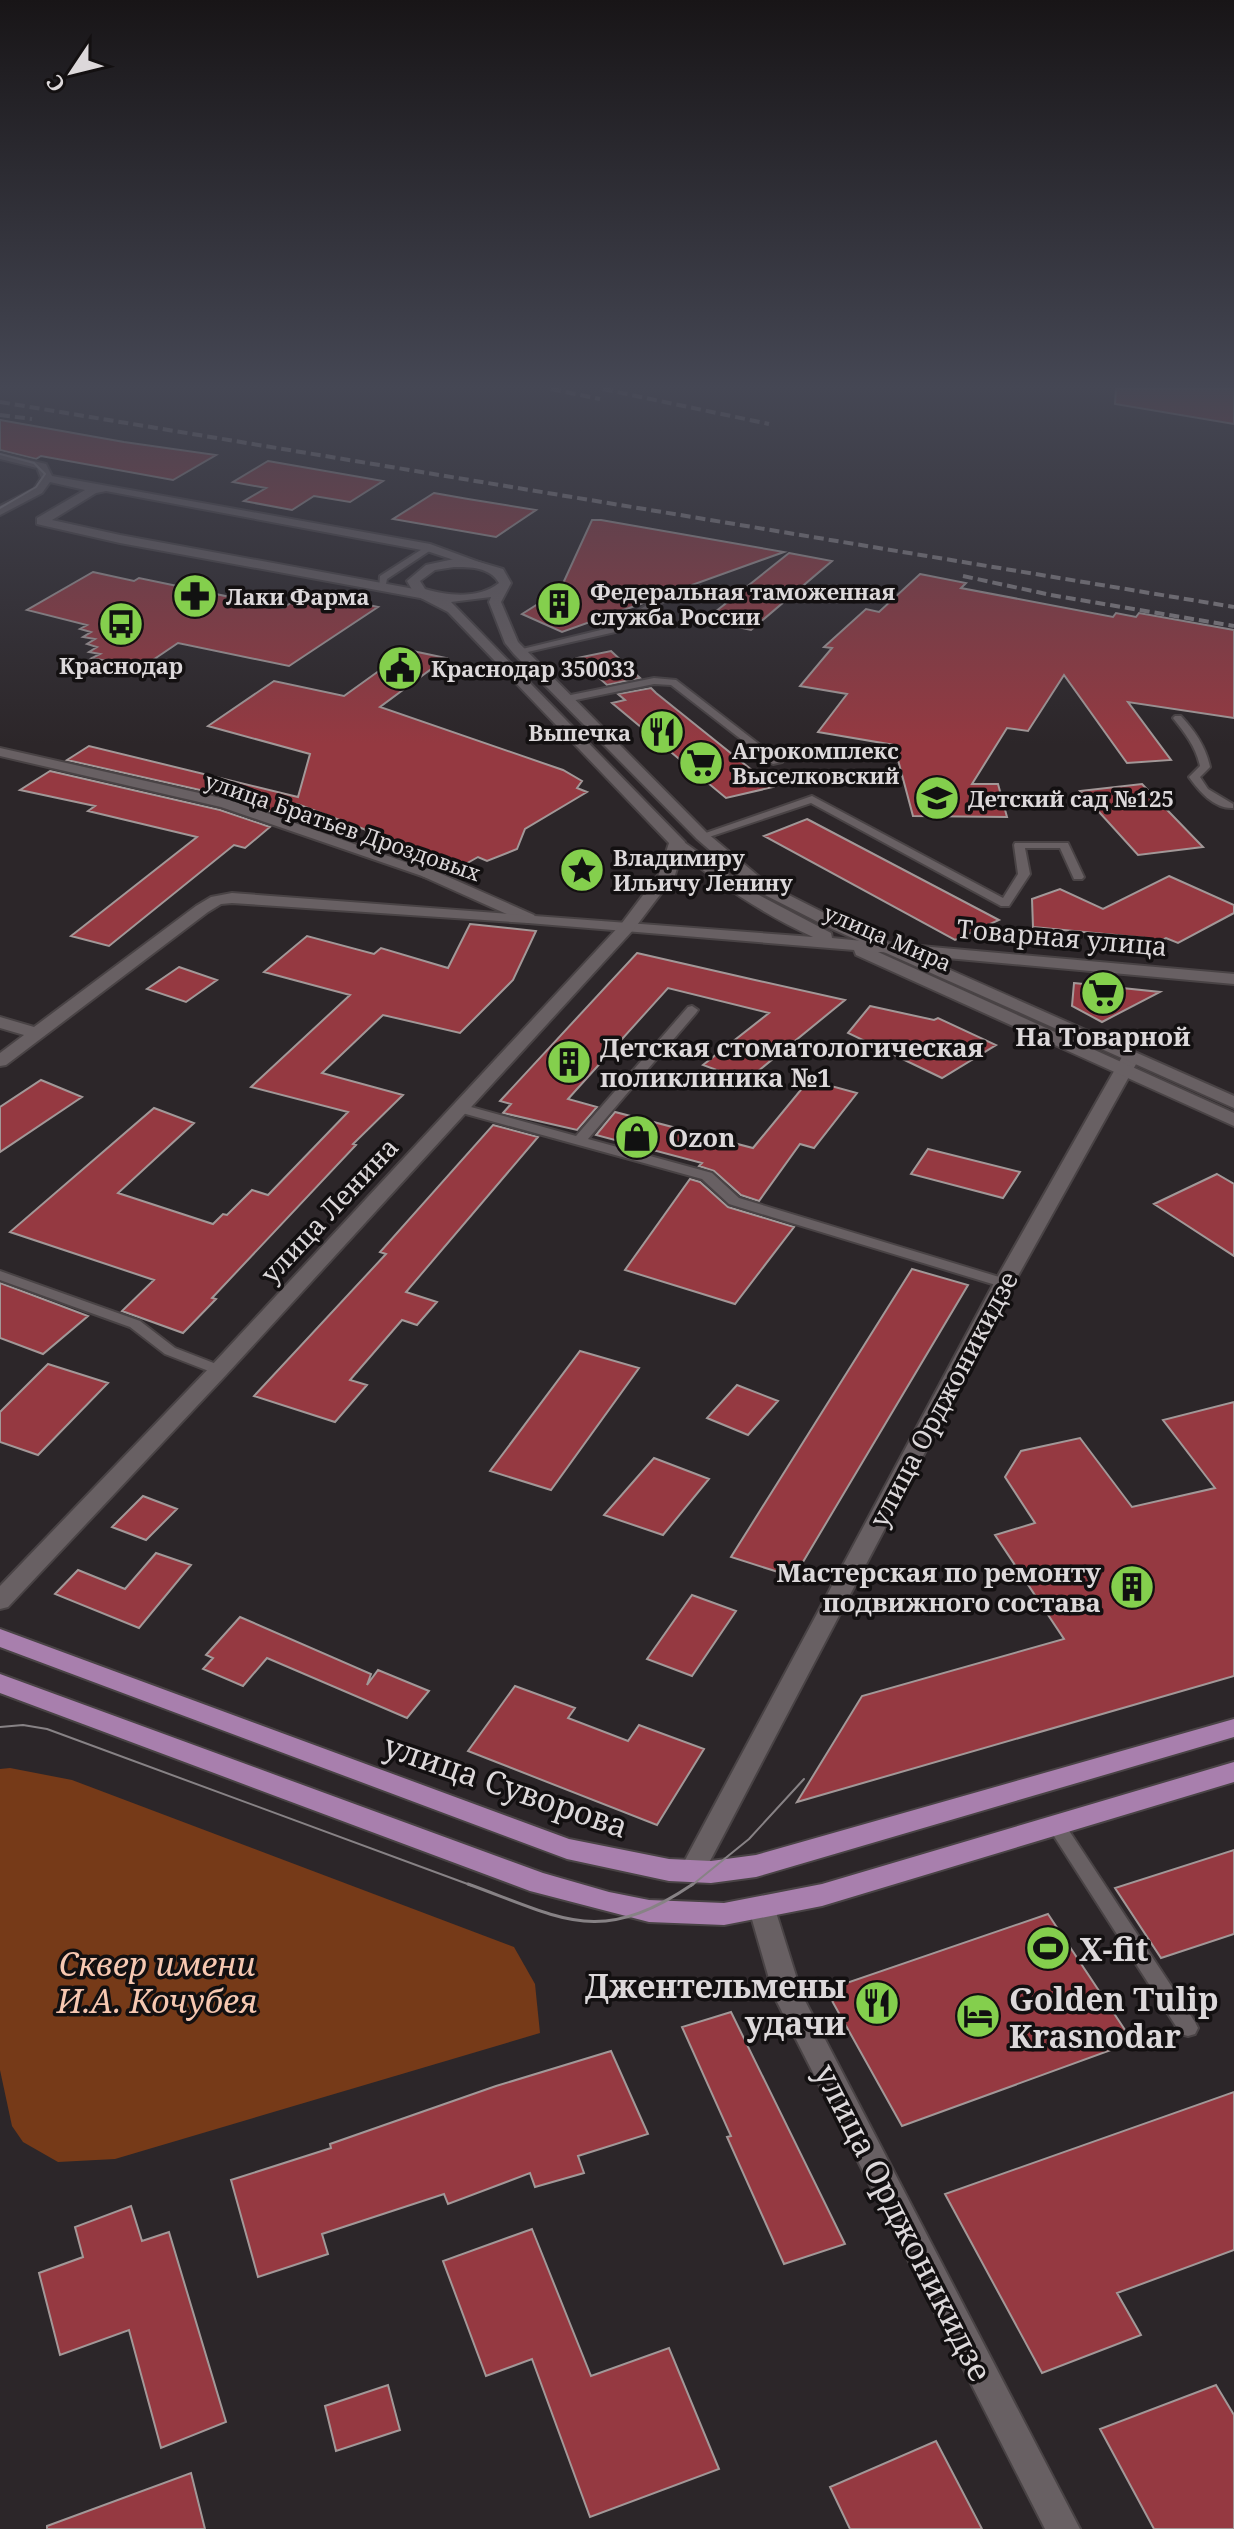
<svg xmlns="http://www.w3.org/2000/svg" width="1234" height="2529" font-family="'Noto Serif',serif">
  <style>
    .green { fill: #763a18 }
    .building { fill: #953941; stroke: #a29898; stroke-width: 2 }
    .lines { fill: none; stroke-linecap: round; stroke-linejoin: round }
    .service-casing { stroke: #494345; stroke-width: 4 }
    .pedestrian-casing { stroke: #494345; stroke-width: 4 }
    .minor-casing { stroke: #494345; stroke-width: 4 }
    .tertiary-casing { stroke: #494345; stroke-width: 4 }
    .secondary-casing { stroke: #494345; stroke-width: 4 }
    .primary-casing { stroke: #494345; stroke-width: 4 }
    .service { fill: #686063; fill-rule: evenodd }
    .pedestrian { fill: #686063; fill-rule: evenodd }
    .minor { fill: #686063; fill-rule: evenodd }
    .tertiary { fill: #686063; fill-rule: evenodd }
    .secondary { fill: #686063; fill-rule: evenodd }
    .primary { fill: #a87fad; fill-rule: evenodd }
    .tram-far1 { stroke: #878285; stroke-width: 2 }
    .tram { stroke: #878285; stroke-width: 3 }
    .rail { stroke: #878285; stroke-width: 4; stroke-dasharray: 10 5; stroke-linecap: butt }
    .labels { text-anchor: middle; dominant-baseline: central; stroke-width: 7; stroke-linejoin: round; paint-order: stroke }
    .far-poi-label { font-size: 22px; font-weight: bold; fill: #dcd8da; stroke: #131011; text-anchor: start }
    .far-street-label { font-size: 22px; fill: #dcd8da; stroke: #131011 }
    .street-label { font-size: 26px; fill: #dcd8da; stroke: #131011 }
    .poi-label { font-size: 26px; font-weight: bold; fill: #dcd8da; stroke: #131011; text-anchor: start }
    .near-street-label { font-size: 32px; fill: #dcd8da; stroke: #131011 }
    .near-poi-label { font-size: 32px; font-weight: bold; fill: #dcd8da; stroke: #131011; text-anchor: start }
    .near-park-label { font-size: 32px; font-style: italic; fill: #f7c8b1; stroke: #131011 }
  </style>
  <rect width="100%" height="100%" fill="#2c2629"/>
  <path class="green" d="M10,1768L72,1780L514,1947L535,1984L540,2033L115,2159L58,2162L23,2142L12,2126L0,2070V1769Z"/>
  <path class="building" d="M1116,389H1234V424L1115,404Z
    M0,420L124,442L216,455L173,480L41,456L36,459L0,450Z
    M268,461L383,481L350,502L314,496L292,510L244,501L266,488L233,482Z
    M434,493L468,499L536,510L496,537L393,519Z
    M592,520H601L784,552L667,594L660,593L646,602L562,632L522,614L560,590Z
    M789,553L832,561L751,630L705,620Z
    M93,572L134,581L139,578L283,608L308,592L378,607L289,666L178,643L141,668L92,658L100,654L89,652L97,647L87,644L95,639L83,637L91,632L80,629L87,625L27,610Z
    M920,574L966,583L961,588L1113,617L1116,613L1136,617L1139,613L1234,630V718L1128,702L1171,760L1127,763L1064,675L1028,731L1007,728L972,784H998L1007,817L913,816L894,745L818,732L847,694L800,686L832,648L824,647L866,609L879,612Z
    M408,650L446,658L380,707L563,770L582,781L577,788L587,792L525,829L517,849L487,861L478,857L462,866L297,804L283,816L231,797L67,760L89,746L298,797L310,754L208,726L274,681L344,696Z
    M611,651L640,678L607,685L577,658Z
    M651,688L656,693L773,787L726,798L612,703L625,700L618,694Z
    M50,771L220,810L270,827L245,848L234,845L109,946L71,936L197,837L88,811L95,806L20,790Z
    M1142,784L1203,847L1138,855L1080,791Z
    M807,819L999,920L955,940L764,836Z
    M1169,876L1234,905V913L1178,943L1166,938L1156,943L1146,938L1033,927L1032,899L1060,889L1103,909Z
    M470,924L536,931L513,980L460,1033L383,1015L322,1073L403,1095L353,1144L356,1145L212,1298L216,1299L183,1333L122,1311L154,1280L10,1232L154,1108L194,1123L118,1193L213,1224L223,1214L227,1215L252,1190L268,1195L348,1112L251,1087L350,995L264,972L307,936L374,954L381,948L448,968Z
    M637,953L755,980L845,1000L746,1081L703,1065L769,1013L668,988L568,1099L597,1107L577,1130L503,1113L511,1104L500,1101Z
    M179,967L217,980L186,1002L147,989Z
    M1074,983L1160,992L1102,1022L1072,1006Z
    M870,1006L934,1020L938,1018L996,1045L942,1078L848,1033Z
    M41,1080L82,1097L0,1152V1107Z
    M809,1080L857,1093L814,1148L800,1144L759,1201L741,1195L714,1171L699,1166L702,1163L596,1135L615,1112L753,1148Z
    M493,1125L538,1137L406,1292L437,1302L417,1325L402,1320L350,1380L367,1385L335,1422L254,1396L386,1254L380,1252Z
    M928,1149L1020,1172L1003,1198L911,1174Z
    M1217,1174L1234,1184V1256L1154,1204Z
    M690,1179L700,1182L728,1207L794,1227L735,1304L625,1270Z
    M912,1269L968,1285L794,1577L731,1557Z
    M0,1283L19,1290L88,1316L43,1354L0,1338Z
    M580,1351L639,1368L551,1490L490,1471Z
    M48,1364L108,1383L38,1455L0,1442V1412Z
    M737,1385L778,1401L748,1435L707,1418Z
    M1234,1402V1676L797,1802L862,1696L1064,1639L995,1535L1035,1523L1005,1477L1021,1451L1080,1438L1132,1507L1215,1488L1163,1420Z
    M654,1458L709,1479L663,1535L604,1515Z
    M143,1496L177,1509L146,1540L112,1527Z
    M156,1553L191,1565L139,1628L55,1594L78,1570L125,1589Z
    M692,1595L736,1611L692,1676L647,1659Z
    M240,1617L371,1674L367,1685L378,1670L429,1691L407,1718L267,1658L243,1686L203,1669L213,1658L206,1655Z
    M515,1686L575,1708L568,1718L628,1741L639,1725L704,1749L657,1825L468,1751Z
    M1234,1850V1934L1161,1958L1115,1888Z
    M1048,1914L1133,2042L902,2126L826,1990Z
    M731,2012L845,2244L784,2264L727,2137L731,2136L682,2027Z
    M611,2051L648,2134L578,2156L584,2173L535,2187L530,2173L448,2204L444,2194L322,2234L328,2254L258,2277L231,2180L331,2148L330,2144L496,2086Z
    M1234,2092V2250L1117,2293L1141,2335L1042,2373L945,2194Z
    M131,2206L142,2241L169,2232L226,2422L161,2448L129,2330L60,2355L39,2273L83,2257L75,2227Z
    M532,2229L591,2376L669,2348L719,2469L590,2517L532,2359L486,2376L443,2261Z
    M388,2385L400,2430L336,2451L325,2406Z
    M1216,2385L1234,2415V2529H1154L1100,2429Z
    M936,2441L982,2529H850L830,2487Z
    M191,2473L205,2529H47V2526Z"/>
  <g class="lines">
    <g class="service-casing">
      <path id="service" d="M427,546L434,548L387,579L385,589H379L380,576Z
        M662,596L669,598L615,632L519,654L514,651L609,628Z
        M654,678L676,680L782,762L773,764L671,685L654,684L566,702L561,699L566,696Z
        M1175,716H1181C1195,731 1206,747 1210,767L1200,777L1208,789L1233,804V808C1214,809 1199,791 1189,777L1200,766C1196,747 1185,733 1173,718Z
        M812,796L1003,898L1018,874L1014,845L1015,843H1068L1084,877L1082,879H1074L1060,848H1025L1030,874L1009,906H1001L811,803L706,838H698L697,836Z
        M692,1006L698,1010L696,1013L588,1139L712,1173L739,1198L1009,1280L1011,1283L1009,1286H999L729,1204L702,1179L455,1111L454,1108L460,1104L576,1136L688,1007Z
        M0,1271L140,1321L175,1348L224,1367L226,1370L219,1375L165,1354L130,1327L0,1280Z
        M1056,1818L1062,1820L1195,2022L1198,2028L1195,2034L1188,2036L1181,2034L1050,1830L1047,1825L1050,1820Z"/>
    </g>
    <g class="pedestrian-casing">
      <path id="pedestrian" d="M428,868L534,915L536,918L528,923L522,921L422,876L420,873Z"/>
    </g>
    <g class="minor-casing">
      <path id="minor" d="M0,748L230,800L436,873L428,878L422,876L221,807L0,756Z
        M887,943L1234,974V984L881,952L879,948Z
        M1131,1052L1140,1057L1014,1283L701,1878L692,1882L683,1878L679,1871L683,1864L994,1283L1122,1057Z
        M762,1898L772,1901L775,1909L802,1995L1080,2529H1045L774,1996L749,1909L752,1901Z"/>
    </g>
    <g class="tertiary-casing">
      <path id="tertiary" d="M0,453L46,464L52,476L430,544L487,565L481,569L427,551L106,491L96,493L52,520L120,535L436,593L437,596L431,600L120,543L41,525L37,524V518L85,490L50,482L42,493L0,515V506L34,489L41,478L37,468L0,459Z
        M677,837L753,892L831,933L832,938L893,944L895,948L893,952H878L1234,1113V1126L856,955L854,950L528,923L232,903L221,904L208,912L6,1065L0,1066V1053L24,1035L0,1028V1017L34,1027L196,906L211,897L232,893L813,937C761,913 715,882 672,845L669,842Z"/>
    </g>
    <g class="secondary-casing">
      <path id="secondary" d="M454,559L479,562L503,569L511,583L501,602L518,642L707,833L769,885L842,922L1234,1096V1108L830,928L757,891L697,839L514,654L505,643L489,602L491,597L451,602L682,839L685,842L675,875L634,929L226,1375L8,1607L0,1609V1586L212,1365L622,923L659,874L669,843L448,612L415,595L407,581L426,565ZM454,567C470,567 490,567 499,583C479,599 448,596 425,589L420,581L435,570Z"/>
    </g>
    <g class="primary-casing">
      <path id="primary" d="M0,1629L569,1839L669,1859L711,1861L756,1855L1234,1719V1737L756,1877L711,1883L669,1881L567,1859L0,1647Z
        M0,1674L543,1873L609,1892L649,1900L724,1903L822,1884L1234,1762V1782L822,1906L724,1925L649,1922L530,1891L0,1693Z"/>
    </g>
    <use href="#service" class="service"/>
    <use href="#pedestrian" class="pedestrian"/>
    <use href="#minor" class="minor"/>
    <use href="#tertiary" class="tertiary"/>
    <use href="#secondary" class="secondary"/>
    <use href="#primary" class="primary"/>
    <path class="tram-far1" d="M0,454L34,463L45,474L36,487L0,508
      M0,1727L23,1725L47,1729L473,1886
      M691,1886L749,1839L804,1779"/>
    <path class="tram" d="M468,1884C564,1919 600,1947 693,1884"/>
    <path class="rail" d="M551,389L600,399
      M603,389L769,424
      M0,402L1234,607
      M0,415L32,419
      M963,576L1051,595L1234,626"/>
  </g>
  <linearGradient id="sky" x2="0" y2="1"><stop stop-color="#181517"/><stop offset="0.52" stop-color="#454754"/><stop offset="1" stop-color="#454754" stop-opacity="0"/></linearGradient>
  <rect width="1234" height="744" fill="url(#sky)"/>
  <defs>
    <g id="pharmacy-disc" transform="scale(2.3)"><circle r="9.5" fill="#84cf4d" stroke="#131011"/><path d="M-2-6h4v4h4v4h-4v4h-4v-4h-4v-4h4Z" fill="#111"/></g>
    <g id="building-disc" transform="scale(2.3)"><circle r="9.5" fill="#84cf4d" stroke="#131011"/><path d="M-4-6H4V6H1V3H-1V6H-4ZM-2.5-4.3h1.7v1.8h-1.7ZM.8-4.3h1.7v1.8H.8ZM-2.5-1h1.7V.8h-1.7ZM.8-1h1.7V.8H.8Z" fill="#111"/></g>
    <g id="bus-disc" transform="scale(2.3)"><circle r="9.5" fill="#84cf4d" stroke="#131011"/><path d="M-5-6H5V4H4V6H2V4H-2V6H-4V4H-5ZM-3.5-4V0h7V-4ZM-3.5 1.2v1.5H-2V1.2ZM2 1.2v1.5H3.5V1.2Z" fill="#111"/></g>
    <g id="civic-disc" transform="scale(2.3)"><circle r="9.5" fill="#84cf4d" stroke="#131011"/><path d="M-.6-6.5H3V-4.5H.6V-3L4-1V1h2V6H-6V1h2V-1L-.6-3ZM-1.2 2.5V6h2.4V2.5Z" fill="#111"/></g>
    <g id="restaurant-disc" transform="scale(2.3)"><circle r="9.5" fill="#84cf4d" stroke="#131011"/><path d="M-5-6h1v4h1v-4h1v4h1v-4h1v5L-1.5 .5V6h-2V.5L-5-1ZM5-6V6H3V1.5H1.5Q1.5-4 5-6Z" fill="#111"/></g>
    <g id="supermarket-disc" transform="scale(2.3)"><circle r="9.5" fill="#84cf4d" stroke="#131011"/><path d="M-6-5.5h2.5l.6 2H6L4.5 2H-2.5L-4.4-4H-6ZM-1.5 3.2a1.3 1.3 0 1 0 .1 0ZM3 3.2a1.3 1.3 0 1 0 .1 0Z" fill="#111"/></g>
    <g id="school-disc" transform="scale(2.3)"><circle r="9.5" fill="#84cf4d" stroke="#131011"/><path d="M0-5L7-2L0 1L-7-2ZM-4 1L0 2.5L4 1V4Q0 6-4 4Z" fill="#111"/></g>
    <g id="sight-disc" transform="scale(2.3)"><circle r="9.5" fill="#84cf4d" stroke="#131011"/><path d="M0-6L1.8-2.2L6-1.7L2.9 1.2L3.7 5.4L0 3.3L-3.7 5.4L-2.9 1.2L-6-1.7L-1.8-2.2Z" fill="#111"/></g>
    <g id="shop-disc" transform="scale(2.3)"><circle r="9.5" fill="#84cf4d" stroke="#131011"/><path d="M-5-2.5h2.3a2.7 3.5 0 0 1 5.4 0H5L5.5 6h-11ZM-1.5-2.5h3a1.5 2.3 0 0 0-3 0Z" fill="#111"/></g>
    <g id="stadium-disc" transform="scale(2.3)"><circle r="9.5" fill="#84cf4d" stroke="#131011"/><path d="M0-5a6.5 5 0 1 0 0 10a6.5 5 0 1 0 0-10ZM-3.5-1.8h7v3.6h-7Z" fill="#111"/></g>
    <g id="hotel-disc" transform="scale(2.3)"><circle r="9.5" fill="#84cf4d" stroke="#131011"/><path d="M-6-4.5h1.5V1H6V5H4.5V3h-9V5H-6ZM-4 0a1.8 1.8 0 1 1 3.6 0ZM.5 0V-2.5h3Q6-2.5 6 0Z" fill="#111"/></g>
  </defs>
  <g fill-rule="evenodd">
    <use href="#pharmacy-disc" x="195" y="596"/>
    <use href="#building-disc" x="559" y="604"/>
    <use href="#bus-disc" x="121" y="624"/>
    <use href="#civic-disc" x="400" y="668"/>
    <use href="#restaurant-disc" x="662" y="732"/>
    <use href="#supermarket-disc" x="701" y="763"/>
    <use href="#school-disc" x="937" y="798"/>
    <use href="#sight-disc" x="582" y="870"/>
    <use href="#supermarket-disc" x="1103" y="993"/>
    <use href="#building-disc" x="569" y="1062"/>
    <use href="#shop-disc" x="637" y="1137"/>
    <use href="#building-disc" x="1132" y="1587"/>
    <use href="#stadium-disc" x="1048" y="1948"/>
    <use href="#restaurant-disc" x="877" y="2003"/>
    <use href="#hotel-disc" x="978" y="2016"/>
  </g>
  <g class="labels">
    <g class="far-poi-label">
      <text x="590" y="591">Федеральная таможенная<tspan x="590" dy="25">служба России</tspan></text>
      <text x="226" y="596">Лаки Фарма</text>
      <text x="121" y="665" text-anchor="middle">Краснодар</text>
      <text x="431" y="668">Краснодар 350033</text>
      <text x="631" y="732" text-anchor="end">Выпечка</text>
      <text x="732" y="750">Агрокомплекс<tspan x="732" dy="25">Выселковский</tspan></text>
      <text x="968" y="798">Детский сад №125</text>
      <text x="613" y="857">Владимиру<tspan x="613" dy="25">Ильичу Ленину</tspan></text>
    </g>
    <g class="far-street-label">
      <text transform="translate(343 826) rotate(19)">улица Братьев Дроздовых</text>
      <text transform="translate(888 937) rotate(23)">улица Мира</text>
    </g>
    <g class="street-label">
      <text transform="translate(1062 937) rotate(5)">Товарная улица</text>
      <text transform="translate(329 1210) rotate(-47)">улица Ленина</text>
      <text transform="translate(943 1399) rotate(-62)">улица Орджоникидзе</text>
    </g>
    <g class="poi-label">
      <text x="1103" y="1036" text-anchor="middle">На Товарной</text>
      <text x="600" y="1047">Детская стоматологическая<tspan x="600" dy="30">поликлиника №1</tspan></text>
      <text x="668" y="1137">Ozon</text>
      <text x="1101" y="1572" text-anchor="end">Мастерская по ремонту<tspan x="1101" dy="30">подвижного состава</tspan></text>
    </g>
    <g class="near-street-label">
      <text transform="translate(506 1785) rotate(19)">улица Суворова</text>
      <text transform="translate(904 2222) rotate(63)">улица Орджоникидзе</text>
    </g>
    <g class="near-poi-label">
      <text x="1079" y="1948">X-fit</text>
      <text x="846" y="1985" text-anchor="end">Джентельмены<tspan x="846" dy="37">удачи</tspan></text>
      <text x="1009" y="1998">Golden Tulip<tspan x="1009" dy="37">Krasnodar</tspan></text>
    </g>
    <g class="near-park-label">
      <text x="157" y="1963">Сквер имени<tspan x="157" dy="37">И.А. Кочубея</tspan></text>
    </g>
  </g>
  <g transform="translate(72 72) rotate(235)" stroke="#131011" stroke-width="6" paint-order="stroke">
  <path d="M0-6L14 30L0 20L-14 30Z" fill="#dcd8da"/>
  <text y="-12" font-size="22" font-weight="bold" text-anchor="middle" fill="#dcd8da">С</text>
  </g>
</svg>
